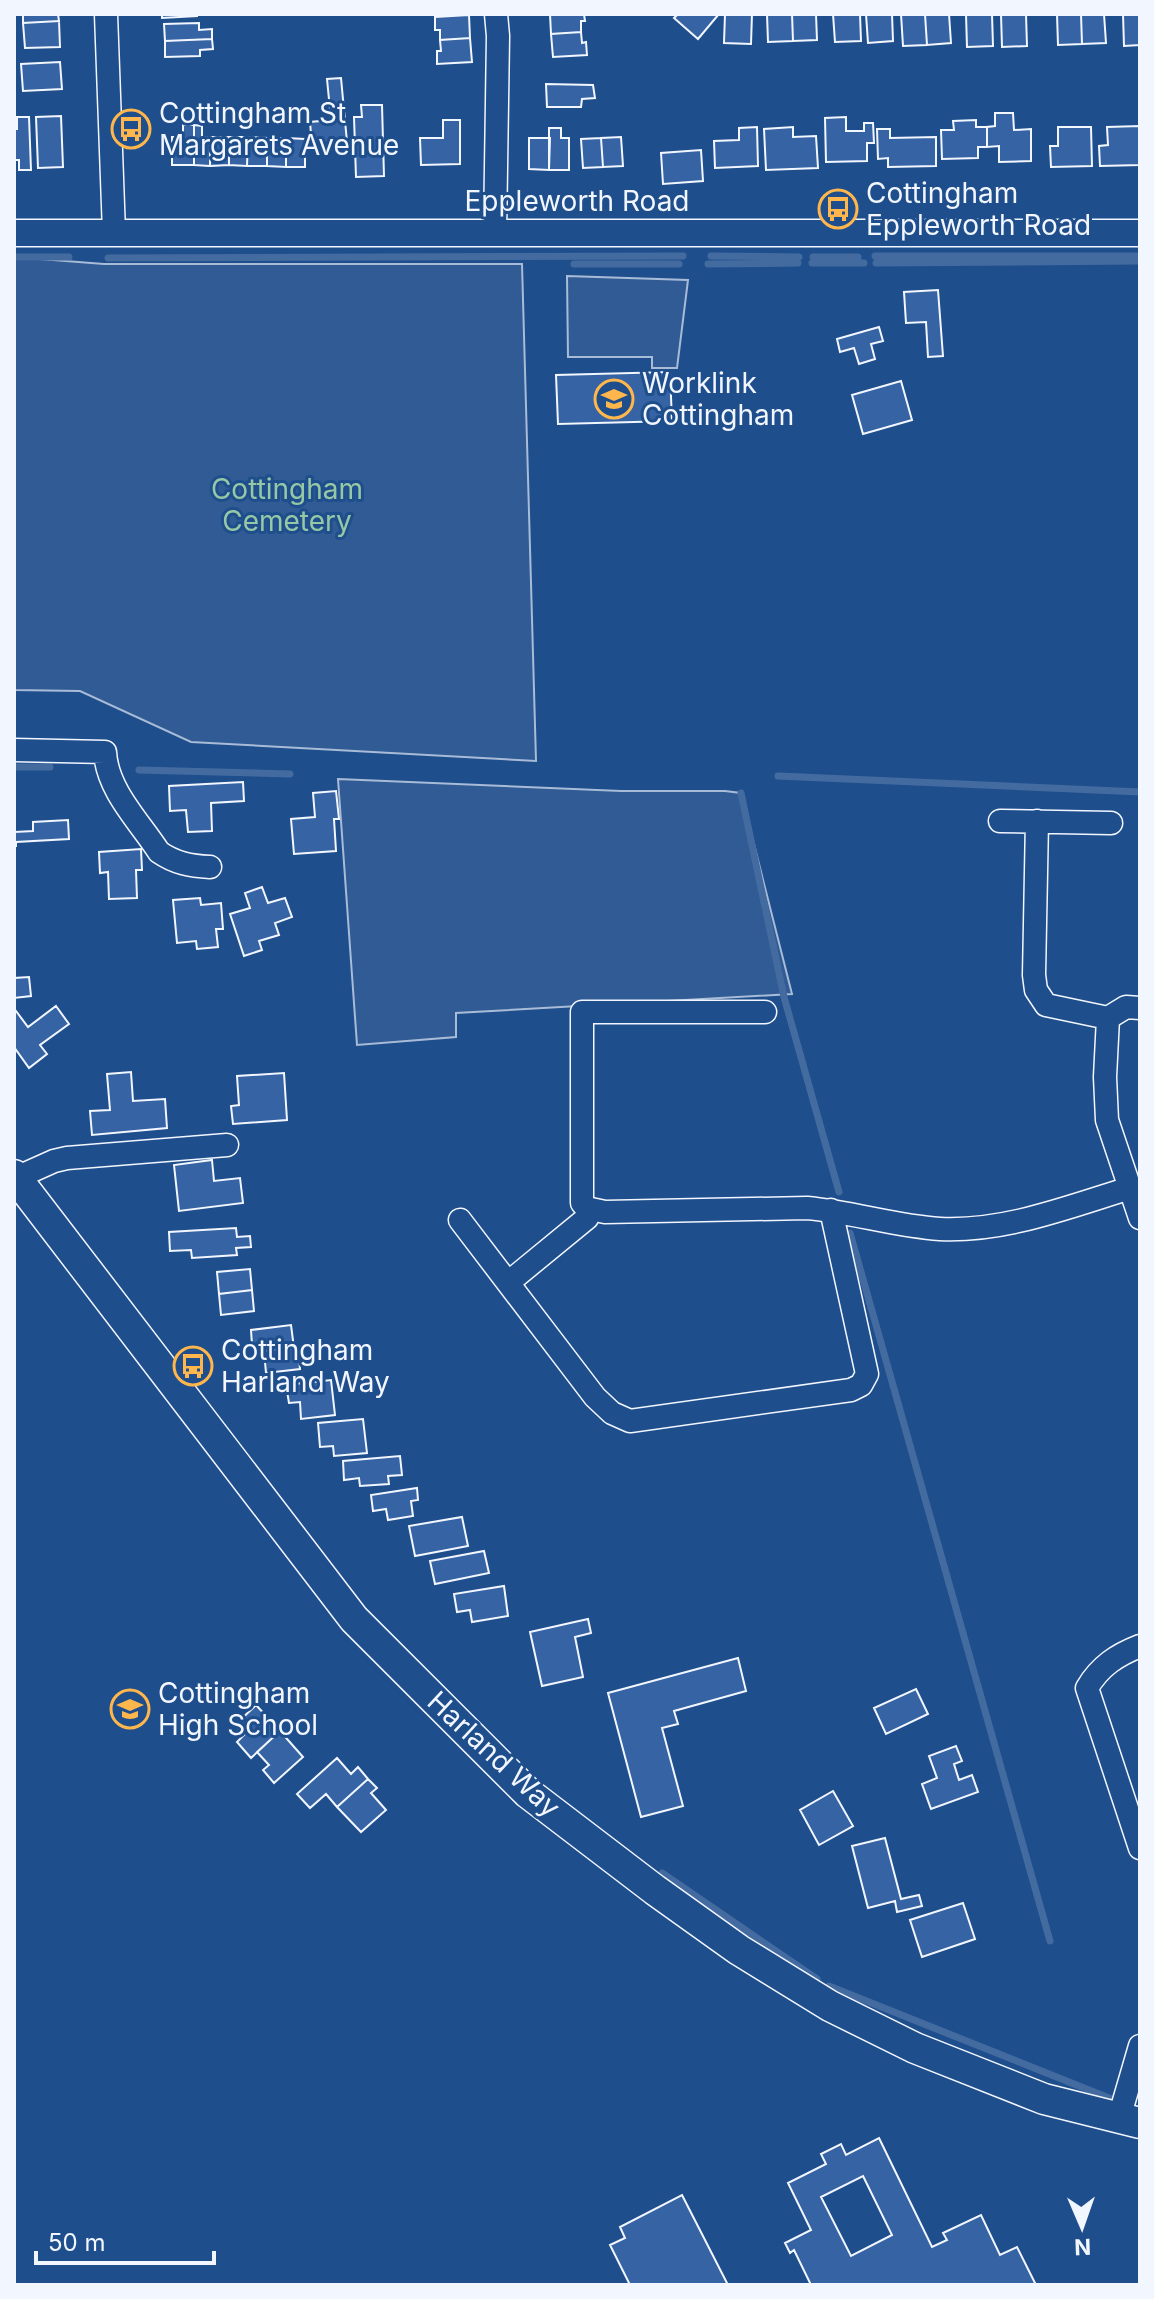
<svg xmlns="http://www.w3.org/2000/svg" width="1154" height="2299" font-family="Inter,sans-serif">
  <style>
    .built { fill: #305b95; stroke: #a8bbd7; stroke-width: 2 }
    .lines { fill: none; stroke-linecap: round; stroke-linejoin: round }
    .stream { stroke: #446ba0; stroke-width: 7 }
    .building { fill: #3563a3; stroke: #f2f6ff; stroke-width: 2; fill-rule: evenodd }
    .minor-casing { stroke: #f2f6ff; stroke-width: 25 }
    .tertiary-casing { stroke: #f2f6ff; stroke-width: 29 }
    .secondary-casing { stroke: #f2f6ff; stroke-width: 33 }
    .minor { stroke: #1f4e8c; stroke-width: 22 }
    .tertiary { stroke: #1f4e8c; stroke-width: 26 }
    .secondary { stroke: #1f4e8c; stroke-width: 30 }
    .labels { text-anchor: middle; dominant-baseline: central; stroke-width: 6; stroke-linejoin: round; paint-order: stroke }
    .poi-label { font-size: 28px; fill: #f2f6ff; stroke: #1f4e8c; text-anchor: start }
    .street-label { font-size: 28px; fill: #f2f6ff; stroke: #1f4e8c }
    .park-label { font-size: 28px; fill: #97c8a6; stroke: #1f4e8c }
  </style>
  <rect width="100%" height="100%" fill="#1f4e8c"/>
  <path class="built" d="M14,257L104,264H522L536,761L191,742L80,691L14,690Z
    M567,276L688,280L677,368H652V357H568Z
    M338,779L621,791H725L741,793L792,994L456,1013V1037L357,1045Z"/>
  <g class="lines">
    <path class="stream" d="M711,256L799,257
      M875,256H1140
      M14,257H69
      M813,257H858
      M108,258L683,256
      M812,263H864
      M876,263L1140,261
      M574,264H679
      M708,264L798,263
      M14,767H50
      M139,770L290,774
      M778,776L1140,792
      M741,793L784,997L839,1192
      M850,1233L1050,1941
      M662,1873L817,1979
      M829,1986L1119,2102"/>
  </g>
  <path class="building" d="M23,14H58L59,21L23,23Z
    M162,14H197V16L162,18Z
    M550,14H584L585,21H581V32L551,34Z
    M678,14H719L698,39L674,18Z
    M725,14H752L751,44L724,43Z
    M767,14H792L793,41L768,42Z
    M792,14H816L817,40L793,41Z
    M833,14H860L861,41L835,42Z
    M866,14H892L893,41L868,43Z
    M901,14H925L927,45L903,46Z
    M925,14H949L951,43L927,45Z
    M966,14H992L993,46L967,47Z
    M1001,14H1026L1027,46L1002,47Z
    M1057,14H1081L1082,44L1058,45Z
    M1081,14H1104L1106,43L1082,44Z
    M1123,14H1140V45L1124,46Z
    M469,15L470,38L440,40V30H435V17Z
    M59,21L60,47L25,48L23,23Z
    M199,23V30L212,29V39L165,41L164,24Z
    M581,32L582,43L586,42L587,55L553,57L551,34Z
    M470,38L472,62L437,64V51H441L440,40Z
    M212,39L213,49L200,50V56L165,57V41Z
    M60,62L62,89L23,91L21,64Z
    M341,78L347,142L312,146L310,122L331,120L327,79Z
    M546,84L593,85L595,98L582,99L581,107H547Z
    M361,105H382L384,176L356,177L354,117H362Z
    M995,113H1013L1014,130L1031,129V161L999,162V146L987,147V127L995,126Z
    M61,116L63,167L38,168L36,117Z
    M17,117H29L31,170H19V160H14V129H17Z
    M846,117V131H864V123H873L874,143H867V161L826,162L825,118Z
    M443,120H460V164L421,165L420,138H443Z
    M976,120V127H987V147H978V158L942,159L941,130H954L953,121Z
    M183,125H194V165H172V137H183Z
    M194,125L202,126V137H210V166L194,165Z
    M1140,126V165L1100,166L1099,146L1108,145L1107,127Z
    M757,127L758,166L715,168L714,141L739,140V128Z
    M793,127V137L816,136L818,168L766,170L764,129Z
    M1058,127H1091L1092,166L1051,167L1050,146H1058Z
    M549,128H561V138H569V170H549Z
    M877,129H890V138L936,137V166L888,167V158L878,159Z
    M210,137H229V165L210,166Z
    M229,137H248L247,166L229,165Z
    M248,137L267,138V166H247Z
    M621,137L623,166L603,167L601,138Z
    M267,138H286V167L267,166Z
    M286,138L305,139V167H286Z
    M529,138H550L549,170L529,169Z
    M601,138L603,167L583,168L581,139Z
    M701,150L703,181L663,184L661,153Z
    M938,290L943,356L928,357L926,322L906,323L904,292Z
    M879,327L883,341L871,344L875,359L859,364L854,348L840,352L837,339Z
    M670,372L672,421L558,424L556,375Z
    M901,381L912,420L863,434L852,395Z
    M243,782L244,801L211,803L212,831L188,832L186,810L170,811L169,786Z
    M336,791L339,819H334L336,851L294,854L291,819L315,817L313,793Z
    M14,805L15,832L33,831V822L68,820L69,839L16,842V846H14Z
    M141,849L142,870H136L137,898L109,899L108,872L100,873L99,852Z
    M262,887L268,903L285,898L292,917L275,923L279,935L259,941L262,950L244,956L230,914L250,908L245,893Z
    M200,898L201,905L221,903L223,929H216L218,947L197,949L196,941L177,943L173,900Z
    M29,977L31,996L14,998V978Z
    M56,1006L69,1024L40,1045L47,1054L29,1068L14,1047V1012L16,1011L28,1027Z
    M131,1072L133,1101L165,1099L167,1128L92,1135L90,1111L110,1110L107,1074Z
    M284,1073L287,1120L233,1124L231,1106L239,1105L237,1076Z
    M212,1160L214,1181L240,1178L243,1203L179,1211L174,1165Z
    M236,1228L237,1237L250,1236L251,1247L236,1248L237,1255L192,1258L191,1250L170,1251L169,1232Z
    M250,1269L252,1290L219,1294L217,1272Z
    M252,1290L254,1311L221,1315L219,1294Z
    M291,1325L294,1348L264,1351L263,1343L252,1345L251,1330Z
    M298,1347L300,1369L266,1373L264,1351Z
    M331,1380L335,1415L301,1419L300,1402L289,1403L286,1385Z
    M363,1419L367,1453L334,1456L333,1446L320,1447L318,1423Z
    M400,1456L402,1475L388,1476L389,1484L360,1486L359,1478L344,1480L343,1461Z
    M417,1488L418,1500L411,1501L413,1516L388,1520L386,1509L373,1511L371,1495Z
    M462,1517L468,1546L415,1556L409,1526Z
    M484,1551L489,1573L435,1584L430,1561Z
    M504,1586L508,1616L472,1622L470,1610L457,1612L454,1594Z
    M588,1619L591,1633L575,1637L583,1677L542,1686L530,1632Z
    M738,1658L746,1691L674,1711L678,1724L662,1728L683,1806L641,1817L608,1693Z
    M916,1689L928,1714L886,1734L874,1708Z
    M256,1705L280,1731L251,1758L237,1742L244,1735L235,1725Z
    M280,1731L303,1757L274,1783L263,1770L269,1765L257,1752Z
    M956,1746L962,1761L954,1764L959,1780L972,1775L978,1792L931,1809L922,1784L937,1778L929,1756Z
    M337,1758L351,1774L358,1767L368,1779L337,1807L326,1794L310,1808L297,1794Z
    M368,1779L377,1788L371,1793L386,1810L361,1832L337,1807Z
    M833,1791L853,1826L819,1845L800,1810Z
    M885,1838L901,1899L919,1895L922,1906L897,1912L895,1901L868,1908L852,1846Z
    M963,1903L975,1939L922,1957L910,1920Z
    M879,2138L932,2247L947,2240L943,2233L981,2215L1000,2255L1017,2247L1036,2285H811L794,2250L790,2253L785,2243L811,2230L788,2183L826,2164L821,2154L841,2144L846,2155ZM863,2176L892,2235L851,2256L821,2197Z
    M682,2195L728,2285H630L610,2245L625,2238L620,2227Z"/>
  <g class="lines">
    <g class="minor-casing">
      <path id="minor" d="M106,14L114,233
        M495,233L498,36L496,14
        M14,750L105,752C107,790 139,821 159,852C175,863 190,866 210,867
        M1000,821L1111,823
        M1037,821L1034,975L1036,990L1046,1005L1108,1018
        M765,1012H582V1203L586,1208L605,1212L807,1208C852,1212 895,1226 940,1229C1005,1232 1068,1207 1130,1188
        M1108,1018L1105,1077L1107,1120L1140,1218
        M1108,1018L1126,1007L1140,1008
        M16,1178L54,1161L67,1158L227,1145
        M460,1220L595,1397L612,1413L630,1421L851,1390L861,1385L867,1374L831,1210
        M509,1282L587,1218L592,1210
        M1140,1646C1117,1655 1100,1666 1087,1688L1140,1848
        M1119,2118L1140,2046"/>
    </g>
    <g class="tertiary-casing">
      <path id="tertiary" d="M14,233H1140"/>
    </g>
    <g class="secondary-casing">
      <path id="secondary" d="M14,1175L354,1619L528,1793L655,1890L739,1950L830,2006L915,2048L1044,2099L1140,2123"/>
    </g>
    <use href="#minor" class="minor"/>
    <use href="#tertiary" class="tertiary"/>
    <use href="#secondary" class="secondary"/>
  </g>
  <defs>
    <g id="bus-ring" transform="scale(2)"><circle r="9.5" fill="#1f4e8c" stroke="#ffb74d" stroke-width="1.5"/><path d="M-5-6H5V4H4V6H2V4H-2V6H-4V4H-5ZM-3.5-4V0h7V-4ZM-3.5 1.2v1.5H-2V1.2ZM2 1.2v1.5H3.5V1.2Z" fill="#ffb74d"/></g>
    <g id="university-ring" transform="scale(2)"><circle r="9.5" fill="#1f4e8c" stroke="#ffb74d" stroke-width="1.5"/><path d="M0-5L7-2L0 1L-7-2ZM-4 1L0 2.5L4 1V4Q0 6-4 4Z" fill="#ffb74d"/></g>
    <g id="school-ring" transform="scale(2)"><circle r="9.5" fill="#1f4e8c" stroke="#ffb74d" stroke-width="1.5"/><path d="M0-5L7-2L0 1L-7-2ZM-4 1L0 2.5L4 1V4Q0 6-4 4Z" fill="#ffb74d"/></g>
  </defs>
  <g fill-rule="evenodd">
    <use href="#bus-ring" x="131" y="129"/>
    <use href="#bus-ring" x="838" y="209"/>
    <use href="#university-ring" x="614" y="399"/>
    <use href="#bus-ring" x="193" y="1366"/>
    <use href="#school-ring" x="130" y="1709"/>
  </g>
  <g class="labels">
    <g class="poi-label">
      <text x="159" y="113">Cottingham St<tspan x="159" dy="32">Margarets Avenue</tspan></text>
      <text x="866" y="193">Cottingham<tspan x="866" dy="32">Eppleworth Road</tspan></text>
      <text x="642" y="383">Worklink<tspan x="642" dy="32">Cottingham</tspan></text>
      <text x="221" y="1350">Cottingham<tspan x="221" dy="32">Harland Way</tspan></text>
      <text x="158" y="1693">Cottingham<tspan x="158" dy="32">High School</tspan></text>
    </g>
    <g class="street-label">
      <text x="577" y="201">Eppleworth Road</text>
      <text transform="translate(494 1754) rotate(43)">Harland Way</text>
    </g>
    <g class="park-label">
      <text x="287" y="489">Cottingham<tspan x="287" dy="32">Cemetery</tspan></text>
    </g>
  </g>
  <rect width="1154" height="2299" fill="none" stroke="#f2f6ff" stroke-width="32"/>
  <g transform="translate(1082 2227) rotate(178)" stroke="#1f4e8c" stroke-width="6" paint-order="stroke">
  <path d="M0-6L14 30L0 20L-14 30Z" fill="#f2f6ff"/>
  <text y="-12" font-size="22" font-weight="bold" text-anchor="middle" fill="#f2f6ff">N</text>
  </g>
  <path d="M36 2251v12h178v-12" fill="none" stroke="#f2f6ff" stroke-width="4"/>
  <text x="48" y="2251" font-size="24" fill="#f2f6ff" stroke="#1f4e8c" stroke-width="6" paint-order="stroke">50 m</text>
</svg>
